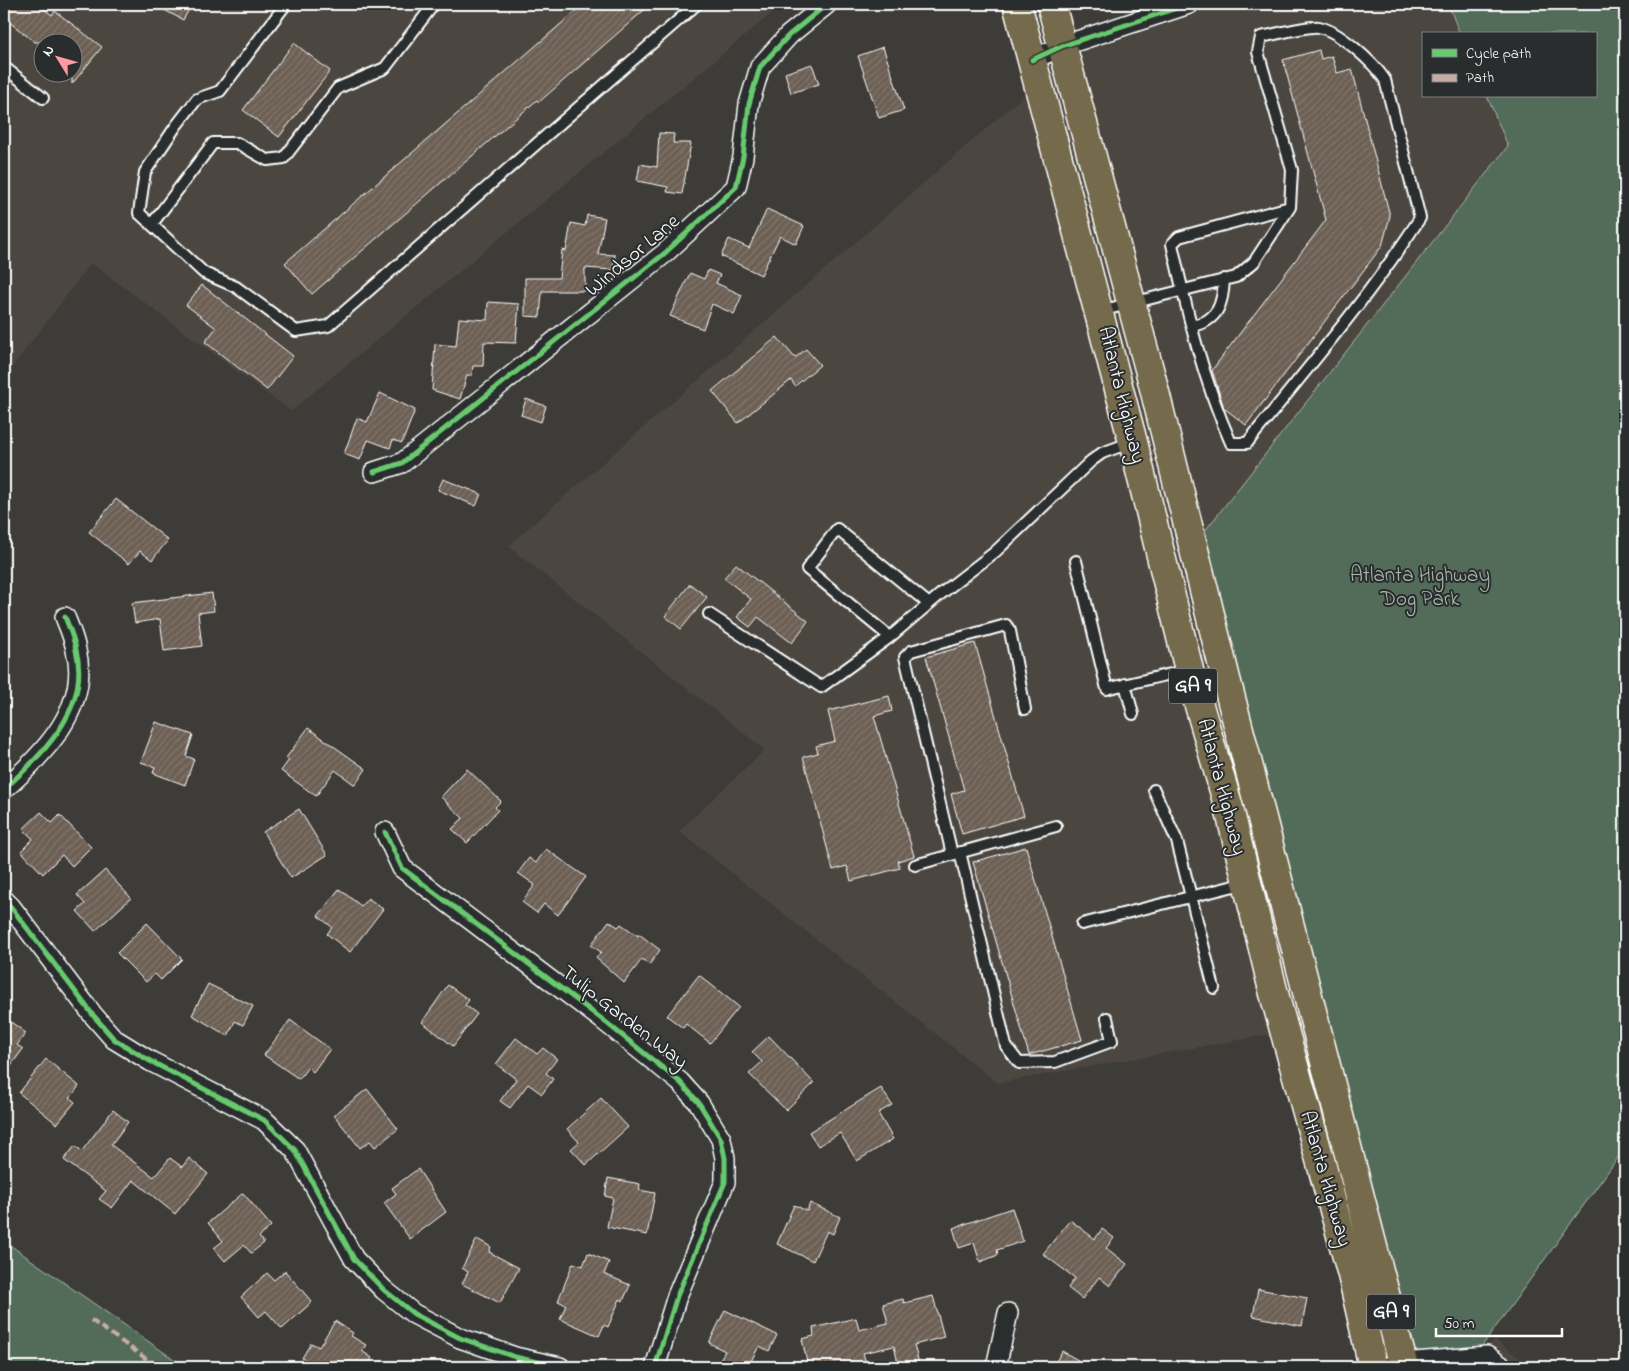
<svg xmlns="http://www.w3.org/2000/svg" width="1629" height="1371" font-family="'Indie Flower',sans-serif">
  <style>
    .built { fill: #4c4641; fill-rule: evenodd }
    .green { fill: #526c5a; stroke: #a8b6ac }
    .building { fill: url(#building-hatch); stroke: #fff }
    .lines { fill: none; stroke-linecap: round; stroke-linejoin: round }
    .lane-casing { stroke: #fff; stroke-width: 14 }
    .street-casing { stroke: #fff; stroke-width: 22 }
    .primary-casing { stroke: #fff; stroke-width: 31 }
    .lane { stroke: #2a2d2e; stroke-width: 10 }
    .street { stroke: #2a2d2e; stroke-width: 19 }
    .primary { stroke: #746b4b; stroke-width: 28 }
    .quiet { stroke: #c7aca2; stroke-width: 4; stroke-dasharray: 8 4; stroke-linecap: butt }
    .cycleway-casing { stroke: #2a2d2e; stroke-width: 8 }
    .cycleway { stroke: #67ca6e; stroke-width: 5 }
    .labels { text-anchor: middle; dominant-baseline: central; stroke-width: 4; stroke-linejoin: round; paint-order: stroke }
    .shield { fill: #2a2d2e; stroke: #bfc0c0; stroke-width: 1 }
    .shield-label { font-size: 20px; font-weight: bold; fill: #fff }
    .street-label { font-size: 21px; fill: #fff; stroke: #2a2d2e }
    .park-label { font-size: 21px; fill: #a8b6ac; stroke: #2a2d2e }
  </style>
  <defs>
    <pattern id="building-hatch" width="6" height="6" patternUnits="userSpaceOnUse" patternTransform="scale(1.25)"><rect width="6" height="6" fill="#6c5e53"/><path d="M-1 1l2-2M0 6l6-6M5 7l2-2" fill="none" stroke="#82766d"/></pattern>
  </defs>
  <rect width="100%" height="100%" fill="#3e3c39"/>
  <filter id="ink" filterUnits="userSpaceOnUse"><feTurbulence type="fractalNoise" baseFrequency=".02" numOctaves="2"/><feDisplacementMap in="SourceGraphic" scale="10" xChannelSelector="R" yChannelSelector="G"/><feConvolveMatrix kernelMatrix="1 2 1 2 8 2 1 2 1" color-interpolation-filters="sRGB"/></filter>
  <g filter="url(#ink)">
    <path class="built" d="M4,4H783L291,411L91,263L4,378ZM42,42H72V72H42Z
      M1204,4H1448L1460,34H1423V96H1487L1509,146L1327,1024L998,1083L679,831L765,750L508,546L1068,57L1183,18Z
      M1494,1339L1532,1367H1474Z"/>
    <path class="green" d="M1448,4H1625V1148L1467,1367H1413L1197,541L1508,146L1487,96H1595V34H1460Z
      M4,1241L185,1367H4Z"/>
    <path class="building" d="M4,4H37L52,15L55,11L102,47L72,84V42H35L4,18Z
      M153,4H192L183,20Z
      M584,4H651L539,102L537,100L312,294L285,263Z
      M294,43L330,71L279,137L243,110Z
      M883,47L904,110L879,118L858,56Z
      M1319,50L1321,59L1332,56L1337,73L1352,69L1390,216L1382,246L1246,425L1224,408L1212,370L1326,220L1283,60Z
      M812,64L819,84L791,93L785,73Z
      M659,133L674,134L673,143H691L682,194L667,192L668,187L637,181L640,164L657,167Z
      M767,209L804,226L796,244L780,236L761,275L721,256L729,239L749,248Z
      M587,215L605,218L598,254L615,255L613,270L585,268V291H542L540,317L525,316V278H559L562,250L566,251L571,223L585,226Z
      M708,270L720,275L716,283L742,295L734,314L712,304L703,329L670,316L690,273L704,279Z
      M202,285L293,356L267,390L205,342L216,328L186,305Z
      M488,302L519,304L516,343L484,342L483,366H473L472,375H467L460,399L432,390L435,344L456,346L459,318L487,320Z
      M777,337L795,358L806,349L820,365L795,386L791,380L738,423L712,391Z
      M380,393L415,410L402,443L393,440L390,448L368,440L360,460L344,454L357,418L367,422Z
      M526,399L546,406L541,422L521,415Z
      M443,479L481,494L476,506L438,490Z
      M116,499L168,540L152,560L140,551L129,564L89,532Z
      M736,564L808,621L792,643L758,617L750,627L737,617L751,599L724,578Z
      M690,584L707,597L681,629L665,616Z
      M212,593L214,611L198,613L202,646L164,651L160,619L135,623L132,603Z
      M975,643L1024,816L962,834L951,794L964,790L926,657Z
      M889,696L892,711L874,716L914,856L898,861L900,868L851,881L847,866L833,870L803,757L818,753L816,746L835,741L828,711Z
      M156,722L193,735L186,756L194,759L185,785L153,773L155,767L141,762Z
      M308,728L366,769L355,785L335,770L316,796L281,771L289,760L286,758Z
      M467,769L501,801L495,807L498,810L467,843L452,829L463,818L441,797Z
      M299,809L327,855L291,878L263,832Z
      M41,812L52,823L60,815L91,847L72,866L62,855L43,874L21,851L33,839L23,829Z
      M1026,847L1082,1040L1029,1055L973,862Z
      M546,849L586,877L558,915L544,904L537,913L522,902L535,885L518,873L529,858L536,863Z
      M105,870L131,898L95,931L77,911L85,904L77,895Z
      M339,889L361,906L368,898L383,909L350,952L327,934L332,927L318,916Z
      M609,921L618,927L621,924L638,936L639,934L660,950L649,965L642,959L624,983L596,958L601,952L591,945Z
      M147,923L182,959L161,980L155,974L146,982L117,953Z
      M699,975L739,1007L710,1043L686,1024L683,1028L667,1016Z
      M208,984L253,1006L243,1025L235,1021L228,1036L192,1015Z
      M448,985L469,1000L465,1005L477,1014L453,1046L422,1022Z
      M4,1017L26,1033L17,1045L23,1049L4,1075Z
      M290,1020L330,1049L313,1072L308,1067L299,1079L264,1055Z
      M769,1036L814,1083L786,1110L749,1074L762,1062L752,1052Z
      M516,1038L537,1054L543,1048L557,1059L546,1073L553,1079L542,1094L528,1084L510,1108L500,1101L516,1079L496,1064Z
      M46,1059L79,1086L70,1098L75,1102L57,1124L19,1093Z
      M881,1088L892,1105L878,1113L893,1139L857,1161L840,1133L818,1146L809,1132Z
      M367,1089L398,1129L375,1147L370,1141L360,1148L334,1115Z
      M601,1098L628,1127L586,1165L571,1149L579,1142L567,1129Z
      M113,1110L128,1122L111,1145L154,1177L170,1158L182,1167L189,1158L208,1174L175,1214L133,1180L112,1208L99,1199L106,1191L64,1160L75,1146L82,1151Z
      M418,1169L446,1212L410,1239L384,1203L396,1194L392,1188Z
      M608,1178L640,1184L639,1190L655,1193L647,1235L607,1227L613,1198L605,1196Z
      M243,1193L271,1226L259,1237L264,1243L251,1253L244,1245L225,1261L214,1248L223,1241L208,1223Z
      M810,1203L840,1217L833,1234L827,1231L813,1261L777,1244L794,1205L807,1211Z
      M1012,1208L1023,1241L997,1250L998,1255L980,1262L974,1243L959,1248L953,1228Z
      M1070,1220L1095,1239L1102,1229L1114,1238L1106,1248L1127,1264L1110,1286L1099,1277L1082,1299L1068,1288L1075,1278L1043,1254Z
      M477,1239L491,1247L489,1252L519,1268L500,1303L462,1284L468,1272L462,1268Z
      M588,1253L609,1262L604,1274L630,1285L623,1301L620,1299L608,1327L604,1325L599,1336L560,1319L566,1305L558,1301L573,1263L583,1266Z
      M285,1271L312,1302L282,1329L266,1311L259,1317L241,1297L267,1273L274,1280Z
      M1258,1289L1307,1298L1302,1326L1253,1316Z
      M933,1296L944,1337L914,1345L920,1367H899L894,1346L863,1353L867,1367H808L802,1339L814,1336L813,1328L856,1318L859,1330L888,1323L883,1304L903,1299L904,1303Z
      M725,1310L777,1335L769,1351L759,1346L748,1367H732L719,1361L725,1351L709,1343Z
      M335,1321L353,1333L351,1336L366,1345L362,1351L372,1358L366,1367H318L302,1358L311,1343L319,1347Z
      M1062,1351L1090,1367H1053Z"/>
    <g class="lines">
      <g class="lane-casing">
        <path id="lane" d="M286,4L220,91L197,99L176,126L145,172L139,213L204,273L236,287L296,331L328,326L697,4
          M4,67L43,98
          M152,224L213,143H237L267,160L284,158L338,88L385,68L434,4
          M1100,311L1236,277L1254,262L1290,207L1292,170L1258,52L1261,37C1273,35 1309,25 1319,27C1339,31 1374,63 1385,80L1420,218C1369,297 1306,370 1247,443H1231C1203,380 1187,312 1172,244L1179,237L1290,207
          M1192,326C1218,321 1223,304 1224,279
          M1076,561L1107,689
          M709,614L821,687L890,637L942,593L995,552L1091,461L1102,453L1132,442
          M890,637L807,569L837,529L929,604
          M1125,684L1133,714
          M1110,688L1188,670
          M1154,790L1177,841L1214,988
          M960,852L1006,1046L1019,1063L1055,1062L1112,1041L1107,1018
          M952,854L905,657L911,651L1006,625L1010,631L1025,709
          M915,865L1056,826
          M1082,924L1246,883"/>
      </g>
      <g class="street-casing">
        <path id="street" d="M1032,60L1062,46L1189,4
          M374,472L402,463L665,253L736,187L743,157L749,104L760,67L789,35L827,4
          M4,789C43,755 91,707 76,650C74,638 69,627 65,617
          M385,832L402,868L603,1020L680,1082L699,1103L721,1139L725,1158V1182L677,1296L655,1367
          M4,900L11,907L93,1015L114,1039L150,1061L264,1120L295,1150L354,1259L384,1290L414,1314L460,1338L515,1357L560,1367
          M996,1367L1008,1313
          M1389,1367L1403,1363L1487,1356L1503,1367"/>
      </g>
      <g class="primary-casing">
        <path id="primary" d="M1017,4L1133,442L1191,678L1229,808L1273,990L1352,1275L1373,1367
          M1051,4L1152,380L1226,679L1404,1367"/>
      </g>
      <use href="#lane" class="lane"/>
      <use href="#street" class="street"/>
      <use href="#primary" class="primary"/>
      <path class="quiet" d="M91,1320L158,1367"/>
      <g class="cycleway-casing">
        <path id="cycleway" d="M1032,60L1062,46L1189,4
          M374,472L402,463L665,253L736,187L743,157L749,104L760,67L789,35L827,4
          M4,789C43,755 91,707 76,650C74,638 69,627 65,617
          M385,832L402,868L603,1020L680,1082L699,1103L721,1139L725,1158V1182L677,1296L655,1367
          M4,900L11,907L93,1015L114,1039L150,1061L264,1120L295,1150L354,1259L384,1290L414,1314L460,1338L515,1357L560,1367"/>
      </g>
      <use href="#cycleway" class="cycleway"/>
    </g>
  </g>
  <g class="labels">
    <g class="shield">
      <rect x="1169" y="668.5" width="48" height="35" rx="4"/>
      <rect x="1367" y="1294.5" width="48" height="35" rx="4"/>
    </g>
    <g class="shield-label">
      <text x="1193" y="686">GA 9</text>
      <text x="1391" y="1312">GA 9</text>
    </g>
    <g class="street-label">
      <text transform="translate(633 256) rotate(-40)">Windsor Lane</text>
      <text transform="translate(1121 395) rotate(76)">Atlanta Highway</text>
      <text transform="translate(1221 787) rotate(75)">Atlanta Highway</text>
      <text transform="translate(624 1018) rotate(38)">Tulip Garden Way</text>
      <text transform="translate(1325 1179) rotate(74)">Atlanta Highway</text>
    </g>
    <g class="park-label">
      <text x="1420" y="576">Atlanta Highway<tspan x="1420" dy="24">Dog Park</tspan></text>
    </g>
  </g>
  <rect width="1629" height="1371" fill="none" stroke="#2a2d2e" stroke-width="20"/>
  <rect x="10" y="10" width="1609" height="1351" fill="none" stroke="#fff" stroke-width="2" filter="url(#ink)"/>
  <rect x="1422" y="32" width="175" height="65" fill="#2a2d2e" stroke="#7f8182"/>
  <rect x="1432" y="49" width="25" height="8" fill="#67ca6e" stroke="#7f8182"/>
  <text x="1466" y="58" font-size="15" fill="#ffffff">Cycle path</text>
  <rect x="1432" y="74" width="25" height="8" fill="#c7aca2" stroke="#7f8182"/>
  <text x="1466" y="82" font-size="15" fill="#ffffff">Path</text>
  <g transform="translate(58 58) rotate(307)"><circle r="24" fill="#2a2d2e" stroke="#7f8182"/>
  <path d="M0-4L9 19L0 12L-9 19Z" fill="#ff9aa2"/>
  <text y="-8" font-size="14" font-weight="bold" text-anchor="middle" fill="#ffffff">N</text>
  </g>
  <path d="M1436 1328v8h126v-8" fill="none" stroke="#ffffff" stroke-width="2.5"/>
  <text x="1444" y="1328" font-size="15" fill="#ffffff" stroke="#2a2d2e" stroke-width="4" paint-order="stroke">50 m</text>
</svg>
